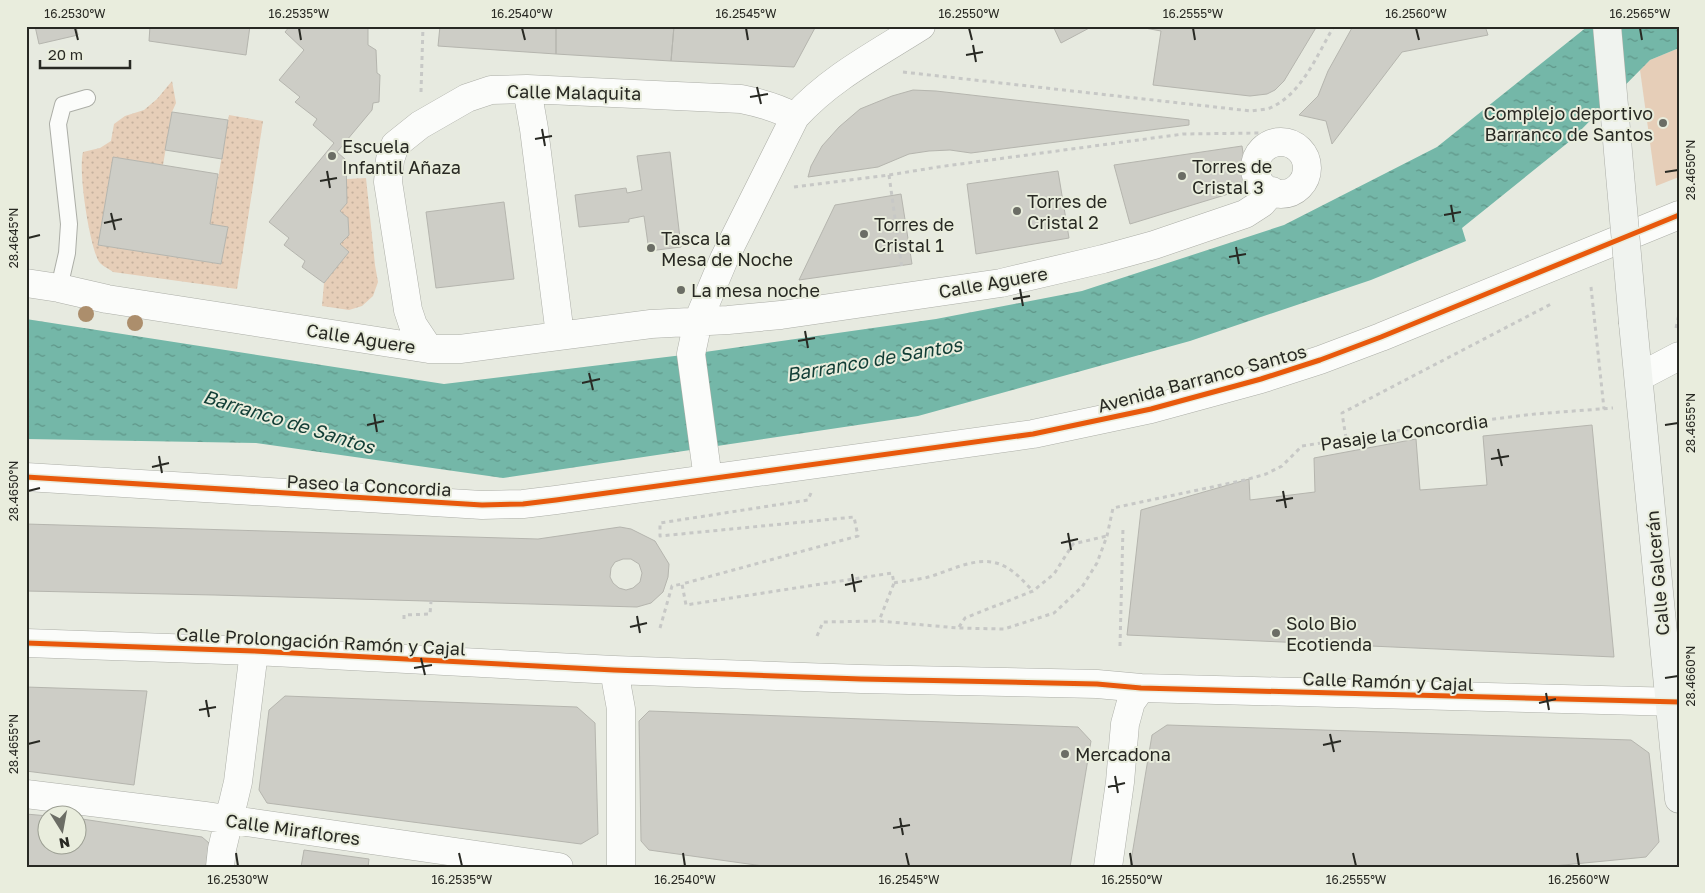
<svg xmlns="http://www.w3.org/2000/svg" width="1705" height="893" font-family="'Golos Text',sans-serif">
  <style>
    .green { fill: #e6ceb8 }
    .garden { fill: url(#garden-dots) }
    .water { fill: url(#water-ripples) }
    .building { fill: #cdcdc6; stroke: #b5b5ae; fill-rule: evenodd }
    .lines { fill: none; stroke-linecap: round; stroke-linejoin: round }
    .service-casing { stroke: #acaea7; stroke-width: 18 }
    .minor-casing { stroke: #acaea7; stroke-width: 29 }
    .secondary-casing { stroke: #acaea7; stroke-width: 29 }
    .path { stroke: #c7c8c6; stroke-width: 3; stroke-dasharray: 4 4; stroke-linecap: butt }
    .service { stroke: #fbfcfa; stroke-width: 16 }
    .minor { stroke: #fbfcfa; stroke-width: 28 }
    .secondary { stroke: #f0f3ef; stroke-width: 28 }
    .secondary-bridge-casing { stroke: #acaea7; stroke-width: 29; stroke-linecap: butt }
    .secondary-bridge { stroke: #f0f3ef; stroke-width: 28 }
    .cycleway-casing { stroke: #e9eddd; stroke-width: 8 }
    .cycleway { stroke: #e8590c; stroke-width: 5 }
    .tree { fill: #ac8e6c }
    .ticks { fill: none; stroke: #282923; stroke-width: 2 }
    .poi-dot { fill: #6b6d65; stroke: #e9eddd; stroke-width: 2 }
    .labels { text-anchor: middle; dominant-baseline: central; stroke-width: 4; stroke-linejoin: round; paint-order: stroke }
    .street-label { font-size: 18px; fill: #282923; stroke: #e9eddd }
    .poi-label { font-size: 18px; fill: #282923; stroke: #e9eddd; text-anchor: start }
    .water-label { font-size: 19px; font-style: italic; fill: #113d35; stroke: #e9eddd }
    .neatline { fill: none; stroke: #282923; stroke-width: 2 }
    .ticks-label { font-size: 12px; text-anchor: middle; fill: #282923 }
  </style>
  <defs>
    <pattern id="garden-dots" width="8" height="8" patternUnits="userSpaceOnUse" patternTransform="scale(1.25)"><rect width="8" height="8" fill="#e6ceb8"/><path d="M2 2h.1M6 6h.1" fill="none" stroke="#c5b19e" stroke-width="1.8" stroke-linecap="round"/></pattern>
    <pattern id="water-ripples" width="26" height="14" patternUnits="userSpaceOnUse" patternTransform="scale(1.25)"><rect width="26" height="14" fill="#74b7a8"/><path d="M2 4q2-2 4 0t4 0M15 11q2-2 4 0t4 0" fill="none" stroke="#5f9588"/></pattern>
  </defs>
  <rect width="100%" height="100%" fill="#e7eae0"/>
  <path class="green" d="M1679,48V177L1656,186L1640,70L1650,60Z"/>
  <path class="garden" d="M172,81L176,103L172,112L163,165L113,157L98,245L221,264L227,227L210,224L229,115L263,121L237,289L113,272C108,268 100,265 98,260C89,241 78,172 83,152L100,148L111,141L114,124L125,116L144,110L157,99Z
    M366,178L375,265L378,282L373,296L362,306L349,310L322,306L324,283L349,252L340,244V211L347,202V179Z"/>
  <path class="water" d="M1588,26H1679V48L1650,60L1570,141L1462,228L1466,241L1371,280L1190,341L918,416L503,478L256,443L26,439V319L444,384L691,354L936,319L1082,291L1284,225L1437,147Z"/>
  <path class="building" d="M35,26H76L78,35L39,44Z
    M150,26H250L246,55L149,41Z
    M290,26H368V45L376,50L377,73L380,75L379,102L373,103L372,110L337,152L346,160L347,203L340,211L348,218L349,235L340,244L349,252L324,283L302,267L305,261L284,245L289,238L269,222L334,143L313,125L317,119L295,102L300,97L279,80L304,50L285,32Z
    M440,26H556V54L438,46Z
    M556,26H674L671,61L556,54Z
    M674,26H816L794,67L671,61Z
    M1053,26H1093L1061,43Z
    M1134,26H1317L1284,81L1275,90L1267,94L1250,96L1153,85L1161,31Z
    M1353,26H1485L1488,35L1402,52L1332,144L1326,121L1299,115L1318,96L1328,71Z
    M913,90L936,91L1189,120V125L971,153L950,150L929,151L909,154L878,167L808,177L811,166L822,146L839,127L860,109L892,96Z
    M172,112L228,120L222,159L165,150Z
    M1242,146L1248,188L1130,224L1114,165Z
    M670,152L681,247L649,251L644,216L629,219V222L579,227L575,195L626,188L627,193L642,190L637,156Z
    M113,157L218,174L210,224L228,227L221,264L98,245Z
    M1058,171L1069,238L976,254L967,184Z
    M901,194L912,264L799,280L835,205Z
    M504,202L514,279L436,288L426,212Z
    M1592,425L1614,657L1127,635L1141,510L1249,479L1250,500L1315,492L1314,458L1416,439L1420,490L1487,485L1483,436Z
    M26,524L538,539L620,527L631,529L655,541L669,564L668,577L663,592L651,603L637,607L214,595L26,591ZM623,559H631L639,564L642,573L640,582L633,588L626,590L619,588L613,583L610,577L611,568L615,562Z
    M26,687L147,691L134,785L26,771Z
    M285,696L577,707L595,723L598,834L581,844L267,803L259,790L269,710Z
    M649,711L1078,727L1091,741L1070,867H770L649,850L641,841L639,721Z
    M1167,725L1631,740L1649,753L1659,842L1646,857L1543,867H1130L1152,735Z
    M26,814L48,816V846H78V820H81L82,819L202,837L209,843L206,867H26Z
    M304,850L369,859L368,867H301Z"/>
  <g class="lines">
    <g class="service-casing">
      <path id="service" d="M59,288L67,253L69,224L58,124L63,105L87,98"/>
    </g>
    <g class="minor-casing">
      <path id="minor" d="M527,89L534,129L560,335
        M1255 168a26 26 0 1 1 52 0a26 26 0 1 1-52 0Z
        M26,283L59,288L107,299L429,349H460L651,324L728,320L781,315L1001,283L1103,259L1154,245L1245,214L1262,203L1272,191
        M429,349L413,325L408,310L388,182L390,160L395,145L420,125L467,98L491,90L527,89L741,99C761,103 778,108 795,117
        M1639,377L1679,356
        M26,477L482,505L523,504L556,500L1033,434L1151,409L1261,379L1320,360L1381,337L1679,215
        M708,479L691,354L698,321L724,259L795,117C830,78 877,54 921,26
        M26,643L254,651L614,670L861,679L1097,684L1141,688L1679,702
        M614,670L621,709V867
        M26,794L205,816L559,867
        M220,867L222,849L238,782L254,651
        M1108,867L1120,782L1125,724L1131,702L1141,688"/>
    </g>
    <g class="secondary-casing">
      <path id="secondary" d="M1633,323L1679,799"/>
    </g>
    <path class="path" d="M903,72L1251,111C1257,110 1264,110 1270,108C1302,94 1317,55 1334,26
      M421,92L423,26
      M889,175L902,269
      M794,187L889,175L938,167L1183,134L1260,133
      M1591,287L1604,409
      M1676,328L1679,314
      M1346,438L1342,413L1553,303
      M811,493L808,500L660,523V536L854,517L858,536L682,584L686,605L892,573L894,583L879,621
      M894,583C904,581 914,580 925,578C949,572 979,553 1004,566C1016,572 1024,582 1033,591
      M404,619V615L430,614L431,601
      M959,627L965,618L1033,591L1054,574L1073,544L1107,536
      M660,628L672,586L682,584
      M817,636L823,622L879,621L958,628L1004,629L1054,613L1082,587L1097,563L1107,536L1113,508L1245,480L1266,474L1282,466L1302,446L1410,429L1535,414L1613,408
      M1120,646L1123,528"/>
    <use href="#service" class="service"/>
    <use href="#minor" class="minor"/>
    <use href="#secondary" class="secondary"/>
    <g class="secondary-bridge-casing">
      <path id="secondary-bridge" d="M1607,26L1633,323"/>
    </g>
    <use href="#secondary-bridge" class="secondary-bridge"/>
    <g class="cycleway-casing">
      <path id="cycleway" d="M26,477L482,505L523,504L556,500L1033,434L1151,409L1261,379L1320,360L1381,337L1679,215
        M26,643L254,651L614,670L861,679L1097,684L1141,688L1679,702"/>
    </g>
    <use href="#cycleway" class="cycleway"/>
  </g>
  <g class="tree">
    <circle cx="86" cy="314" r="8"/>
    <circle cx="135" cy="323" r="8"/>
  </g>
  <path class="ticks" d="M75,28L78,40M299,28L301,40M522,28L525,40M746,28L748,40M969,28L972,40M1193,28L1195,40M1416,28L1419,40M1640,28L1642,40M973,45L976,62M966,55L983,52M757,87L761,104M750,97L768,94M542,129L545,146M535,139L552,136M327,171L330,188M1665,172L1678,170M320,181L337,178M1451,205L1454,222M111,213L115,230M1444,215L1461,212M104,223L122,219M28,238L40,235M1236,247L1239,264M1229,257L1246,254M1020,289L1023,306M1013,299L1030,296M805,331L808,348M798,341L815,338M589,373L593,390M582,383L600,379M374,414L377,432M367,425L384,421M1665,425L1678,423M1498,449L1502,466M159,456L162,473M1491,459L1509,456M152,467L169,463M28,491L40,488M1283,491L1286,508M1276,501L1293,498M1068,533L1071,550M1061,543L1078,539M852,574L855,592M845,585L862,581M637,616L640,633M630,627L647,623M421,658L425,675M414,668L432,665M1665,678L1678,676M1546,693L1549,710M206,700L209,717M1539,703L1556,699M199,710L216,707M1330,734L1334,752M28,744L40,741M1323,745L1341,741M1115,776L1118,793M1108,787L1125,783M900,818L903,835M893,828L910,825M236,853L238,866M459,853L462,866M683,853L685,866M906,853L909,866M1130,853L1132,866M1353,853L1356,866M1577,853L1579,866"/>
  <g class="poi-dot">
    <circle cx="1663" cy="123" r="5"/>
    <circle cx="332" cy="156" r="5"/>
    <circle cx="1182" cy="176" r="5"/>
    <circle cx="1017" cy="211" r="5"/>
    <circle cx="864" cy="234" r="5"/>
    <circle cx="651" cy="248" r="5"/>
    <circle cx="681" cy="290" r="5"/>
    <circle cx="1276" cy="633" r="5"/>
    <circle cx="1065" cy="754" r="5"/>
  </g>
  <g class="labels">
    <g class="street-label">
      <text transform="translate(574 92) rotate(1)">Calle Malaquita</text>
      <text transform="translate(993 282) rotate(-10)">Calle Aguere</text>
      <text transform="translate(361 338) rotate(9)">Calle Aguere</text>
      <text transform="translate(1202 378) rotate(-15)">Avenida Barranco Santos</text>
      <text transform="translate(1404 432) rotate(-8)">Pasaje la Concordia</text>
      <text transform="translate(369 485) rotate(3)">Paseo la Concordia</text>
      <text transform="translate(1657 573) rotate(-95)">Calle Galcerán</text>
      <text transform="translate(321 641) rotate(3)">Calle Prolongación Ramón y Cajal</text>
      <text transform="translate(1388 681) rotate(2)">Calle Ramón y Cajal</text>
      <text transform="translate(293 829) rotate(8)">Calle Miraflores</text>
    </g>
    <g class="poi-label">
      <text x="1653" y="113" text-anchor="end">Complejo deportivo<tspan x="1653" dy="21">Barranco de Santos</tspan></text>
      <text x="342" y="146">Escuela<tspan x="342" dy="21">Infantil Añaza</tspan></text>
      <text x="1192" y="166">Torres de<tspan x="1192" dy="21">Cristal 3</tspan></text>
      <text x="1027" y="201">Torres de<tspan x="1027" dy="21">Cristal 2</tspan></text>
      <text x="874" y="224">Torres de<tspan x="874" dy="21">Cristal 1</tspan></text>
      <text x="661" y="238">Tasca la<tspan x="661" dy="21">Mesa de Noche</tspan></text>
      <text x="691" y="290">La mesa noche</text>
      <text x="1286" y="623">Solo Bio<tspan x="1286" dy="21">Ecotienda</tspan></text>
      <text x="1075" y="754">Mercadona</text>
    </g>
    <g class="water-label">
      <text transform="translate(874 359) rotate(-10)">Barranco de Santos</text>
      <text transform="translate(289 421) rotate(17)">Barranco de Santos</text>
    </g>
  </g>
  <rect width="1705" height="893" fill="none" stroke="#e9eddd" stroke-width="55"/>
  <g transform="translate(62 830) rotate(169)"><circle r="24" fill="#e9eddd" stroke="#9c9f93"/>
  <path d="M0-4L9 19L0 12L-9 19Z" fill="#6b6d65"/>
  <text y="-8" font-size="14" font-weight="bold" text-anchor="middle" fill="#282923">N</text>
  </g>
  <path d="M40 60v8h90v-8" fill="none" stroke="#282923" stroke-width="2.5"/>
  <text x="48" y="60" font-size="15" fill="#282923" stroke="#e9eddd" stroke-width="4" paint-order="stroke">20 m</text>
  <rect x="28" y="28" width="1650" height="838" class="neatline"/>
  <g class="ticks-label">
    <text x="75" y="18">16.2530°W</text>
    <text x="299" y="18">16.2535°W</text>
    <text x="522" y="18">16.2540°W</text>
    <text x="746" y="18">16.2545°W</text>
    <text x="969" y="18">16.2550°W</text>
    <text x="1193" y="18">16.2555°W</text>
    <text x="1416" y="18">16.2560°W</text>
    <text x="1640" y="18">16.2565°W</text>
    <text transform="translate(1691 170) rotate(-90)" y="4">28.4650°N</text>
    <text transform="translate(14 238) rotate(-90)" y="4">28.4645°N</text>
    <text transform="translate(1691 423) rotate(-90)" y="4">28.4655°N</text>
    <text transform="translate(14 491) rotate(-90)" y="4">28.4650°N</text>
    <text transform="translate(1691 676) rotate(-90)" y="4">28.4660°N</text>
    <text transform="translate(14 744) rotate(-90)" y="4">28.4655°N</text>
    <text x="238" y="884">16.2530°W</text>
    <text x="462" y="884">16.2535°W</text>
    <text x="685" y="884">16.2540°W</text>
    <text x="909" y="884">16.2545°W</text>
    <text x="1132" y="884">16.2550°W</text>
    <text x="1356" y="884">16.2555°W</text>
    <text x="1579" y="884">16.2560°W</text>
  </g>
</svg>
